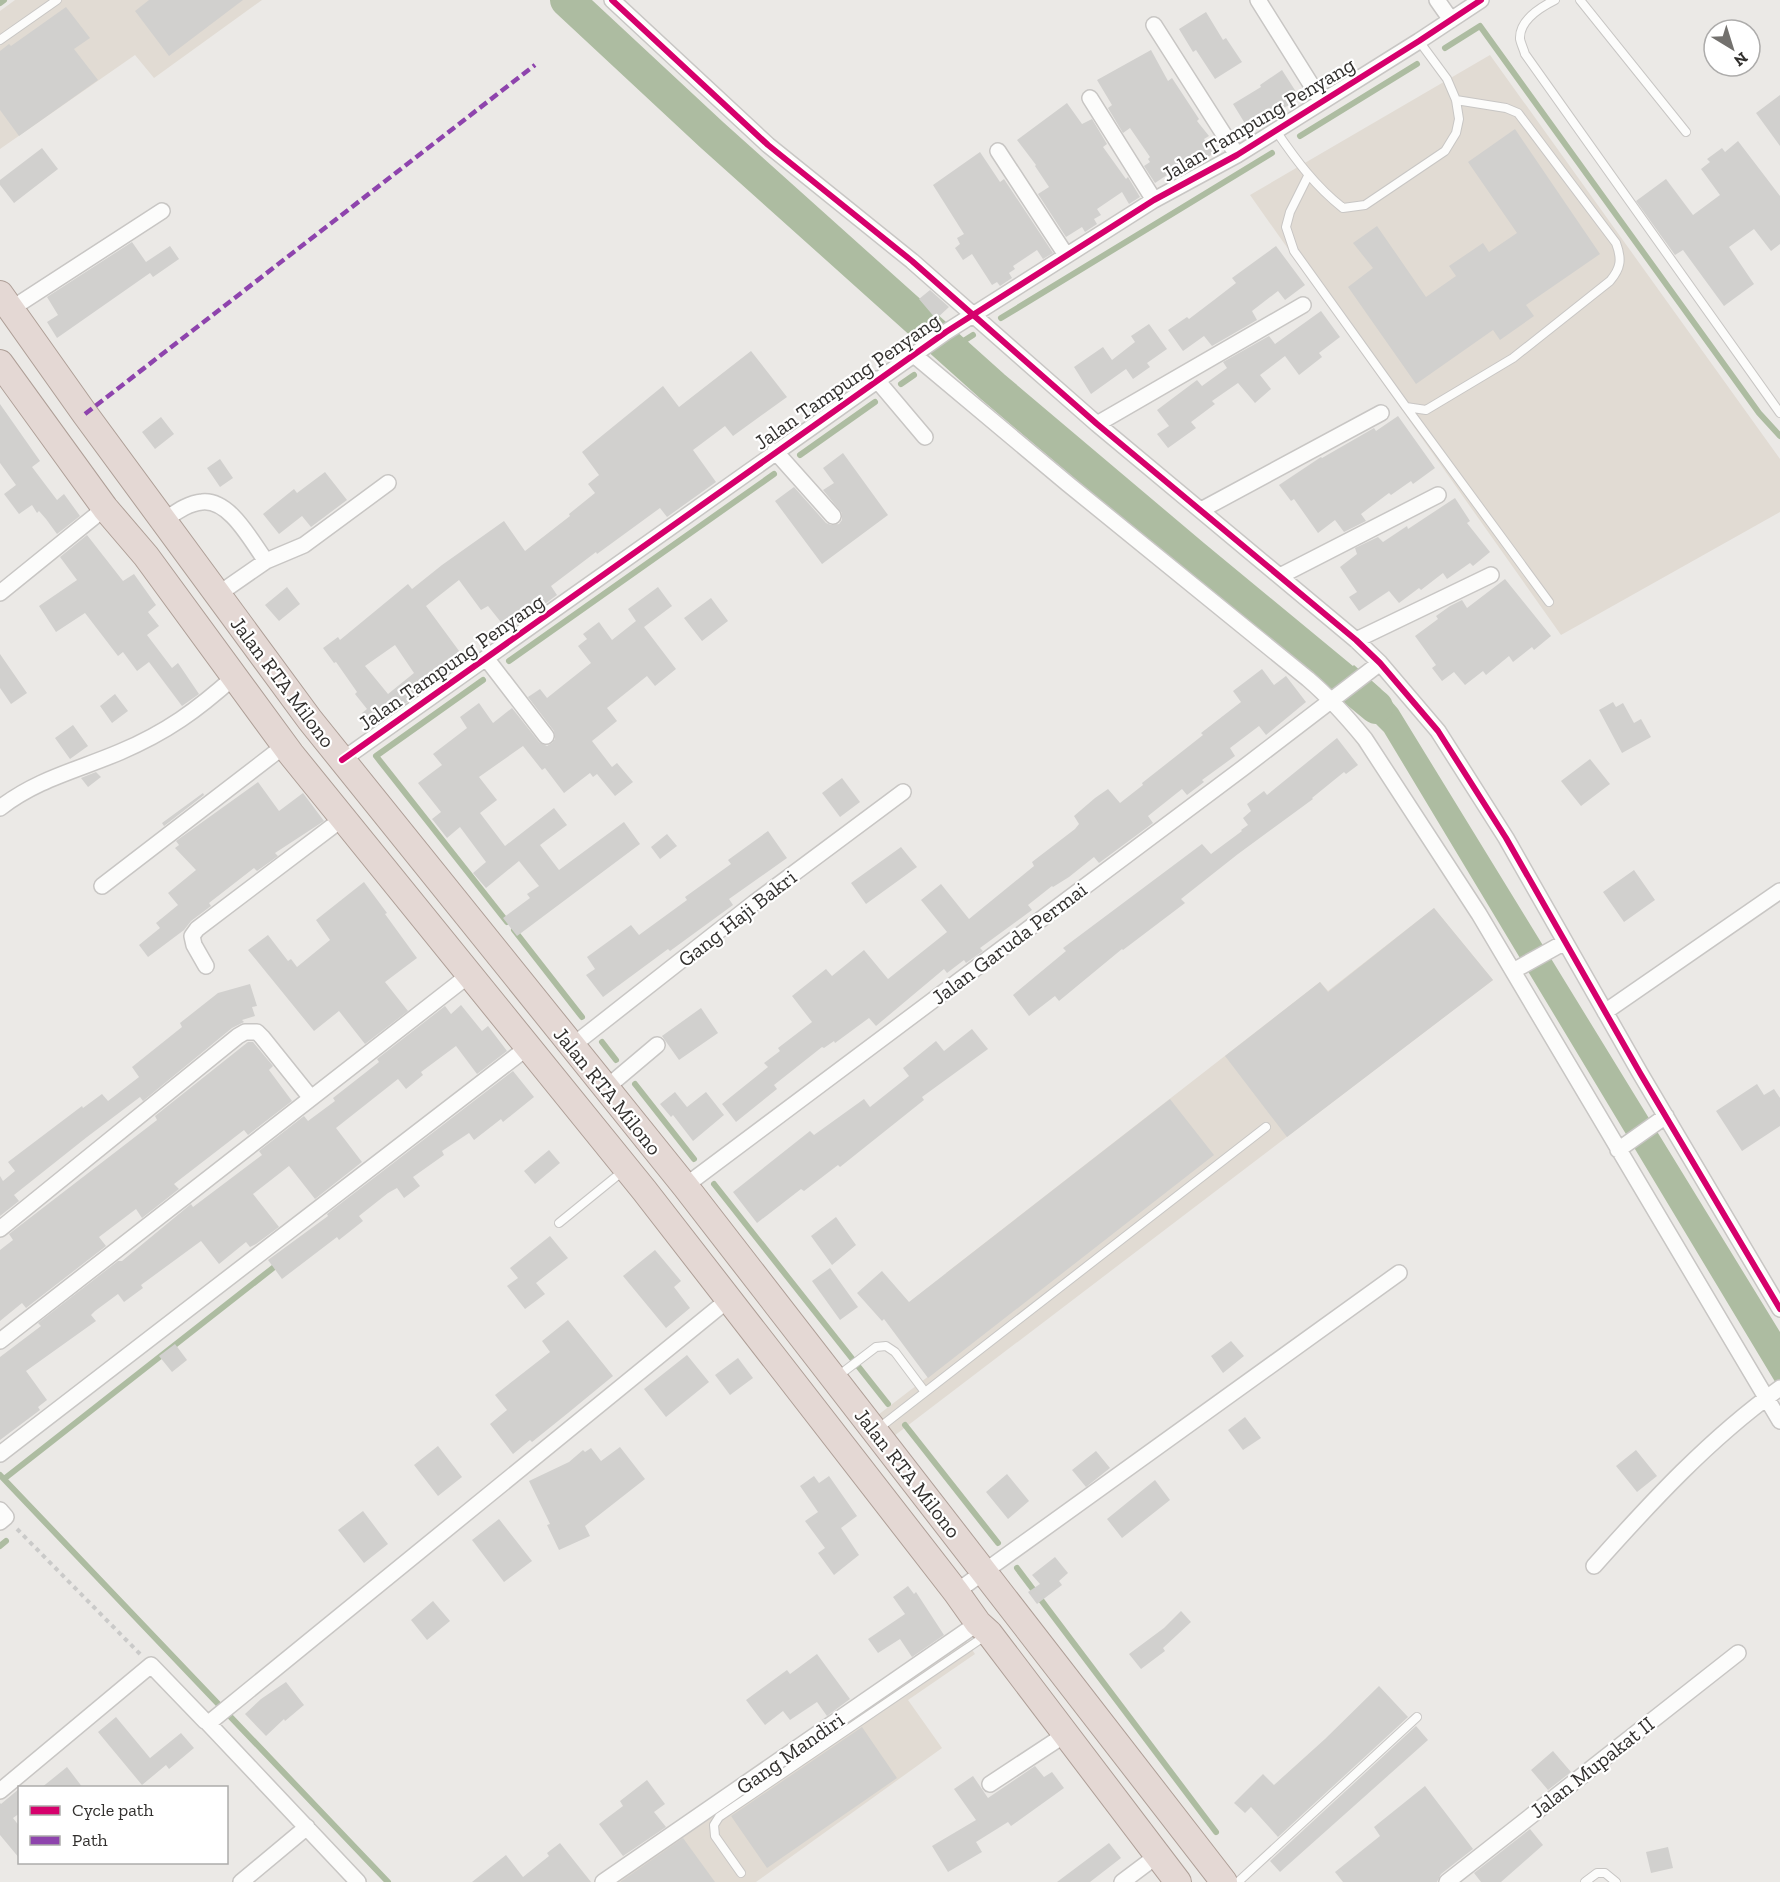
<svg xmlns="http://www.w3.org/2000/svg" width="1780" height="1882" font-family="'Zilla Slab',serif">
  <style>
    .built { fill: #e1dbd3 }
    .water { fill: #adbca1 }
    .lines { fill: none; stroke-linecap: round; stroke-linejoin: round }
    .stream { stroke: #adbca1; stroke-width: 6 }
    .river { stroke: #adbca1; stroke-width: 34 }
    .building { fill: #d1d0ce; fill-rule: evenodd }
    .service-casing { stroke: #c8c6c4; stroke-width: 10 }
    .minor-casing { stroke: #c8c6c4; stroke-width: 18 }
    .trunk-casing { stroke: #ae9f97; stroke-width: 28 }
    .path { stroke: #cacac9; stroke-width: 4; stroke-dasharray: 4.5 4.5; stroke-linecap: butt }
    .service { stroke: #fcfcfb; stroke-width: 8 }
    .minor { stroke: #fcfcfb; stroke-width: 15 }
    .trunk { stroke: #e4d8d4; stroke-width: 26 }
    .quiet { stroke: #8e44ad; stroke-width: 4.5; stroke-dasharray: 9 4.5; stroke-linecap: butt }
    .cycleway-casing { stroke: #fff; stroke-width: 10 }
    .cycleway { stroke: #d6006c; stroke-width: 6 }
    .labels { text-anchor: middle; dominant-baseline: central; stroke-width: 4.5; stroke-linejoin: round; paint-order: stroke }
    .street-label { font-size: 21px; fill: #32302e; stroke: #fff }
  </style>
  <rect width="100%" height="100%" fill="#ebe9e6"/>
  <path class="built" d="M15,0H262L154,78L135,55L0,149V11Z
    M1490,55L1780,459V512L1561,635L1250,195Z
    M1434,908L1493,980L894,1436L878,1415L990,1329L946,1273L1320,982L1328,991Z
    M964,1638L975,1654L908,1700L942,1748L756,1882H609Z"/>
  <path class="water" d="M1354,665L1380,688L1398,709L1780,1332V1390L1384,732L1335,683Z"/>
  <g class="lines">
    <path class="stream" d="M0,3L4,0
      M1445,48L1480,26L1759,413L1780,436
      M1300,136L1417,64
      M1001,318L1272,153
      M940,356L973,335
      M901,384L914,375
      M800,455L875,402
      M509,661L774,474
      M483,680L376,756L507,922
      M514,930L582,1017
      M602,1042L616,1060
      M635,1084L694,1159
      M714,1184L888,1404
      M905,1425L998,1543
      M0,1475L388,1882
      M4,1479L278,1264
      M0,1546L6,1541
      M1017,1568L1216,1832"/>
    <path class="river" d="M567,0L712,135L993,387L1193,556L1376,707"/>
  </g>
  <path class="building" d="M149,0H243L169,56L135,11Z
    M66,7L90,38L74,49L98,80L19,136L0,110V51L9,44L11,46Z
    M1206,12L1223,40L1226,38L1242,62L1215,79L1196,50L1193,52L1179,29Z
    M1151,50L1168,81L1172,78L1199,119L1197,121L1209,136L1204,139L1214,153L1201,162L1198,157L1192,161L1191,159L1155,183L1144,166L1150,162L1148,159L1150,157L1130,128L1123,133L1108,108L1112,105L1097,80Z
    M1282,70L1300,98L1249,130L1233,104L1261,87L1260,85Z
    M1780,95V146L1756,113Z
    M1067,103L1082,124L1092,119L1107,144L1103,147L1126,179L1128,177L1140,197L1129,204L1122,192L1097,209L1101,215L1094,219L1097,224L1085,232L1082,227L1066,237L1038,194L1049,187L1035,166L1036,165L1017,140Z
    M1515,129L1600,254L1526,305L1534,316L1500,340L1493,330L1416,384L1348,287L1373,268L1353,243L1377,226L1426,297L1456,276L1449,266L1483,243L1489,252L1517,233L1468,162Z
    M1738,141L1780,196V244L1771,251L1754,229L1729,247L1754,284L1724,306L1683,250L1675,255L1636,201L1666,179L1693,215L1720,195L1701,169L1710,162L1707,159L1722,148L1725,152Z
    M42,148L58,169L14,203L0,185V180Z
    M980,152L1000,182L1004,179L1053,253L1043,259L1037,250L1013,266L1015,269L1009,273L1012,278L1000,286L997,282L992,285L972,254L963,260L955,248L960,244L957,238L964,234L933,185Z
    M132,242L146,262L170,246L179,259L153,277L150,273L57,338L47,322L58,315L47,297Z
    M1276,246L1305,285L1285,300L1278,291L1252,311L1257,320L1212,346L1204,336L1183,351L1168,330L1187,317L1189,319L1214,300L1236,283L1232,278Z
    M930,290L949,307L936,319L919,299Z
    M1321,311L1340,337L1319,353L1322,357L1299,375L1285,356L1260,375L1271,389L1255,403L1238,383L1212,401L1215,404L1191,422L1196,428L1168,448L1157,434L1169,426L1157,410L1197,380L1202,386L1227,368L1223,362L1269,336L1275,344Z
    M1149,324L1167,349L1147,363L1150,367L1133,379L1126,369L1091,394L1074,367L1103,347L1112,360L1135,342L1131,336Z
    M751,351L787,397L733,436L725,426L693,450L716,482L667,517L660,508L597,554L596,552L551,586L557,595L508,631L488,606L481,610L459,580L426,606L462,655L444,669L447,674L372,727L362,713L367,709L355,694L357,692L336,662L334,663L323,648L338,637L340,640L408,584L412,589L442,565L504,521L525,551L570,516L569,514L595,493L588,484L599,475L582,452L663,386L679,407ZM395,645L414,673L388,694L365,666Z
    M0,404L40,461L32,467L57,500L64,494L80,516L57,534L46,519L39,511L37,513L32,505L19,514L4,494L16,485L0,463Z
    M1398,416L1435,468L1413,484L1411,481L1391,495L1389,493L1361,514L1366,521L1344,532L1335,520L1318,533L1294,499L1291,501L1279,485L1321,457L1322,458L1374,428L1376,431Z
    M161,417L174,434L155,449L142,432Z
    M843,453L888,515L822,564L775,501L794,487L826,523L831,525L839,524L842,520V513L823,490L834,483L823,468Z
    M220,459L233,478L220,487L207,468Z
    M325,472L347,500L311,527L302,516L279,534L263,514L294,489L297,493Z
    M1455,498L1470,521L1467,523L1490,552L1473,566L1470,563L1447,579L1443,573L1421,590L1419,588L1399,603L1389,591L1359,611L1349,597L1357,592L1340,567L1357,554L1355,548L1378,537L1383,542L1407,526L1408,529Z
    M87,535L123,581L134,574L156,605L148,612L159,626L147,635L172,668L178,663L199,694L182,706L149,662L137,671L123,652L118,656L85,613L56,632L39,606L77,580L60,557Z
    M1505,579L1551,636L1534,650L1532,647L1513,662L1509,656L1486,675L1483,671L1465,685L1454,672L1442,681L1432,668L1436,665L1415,636L1438,619L1436,616L1450,606L1462,600L1467,608Z
    M287,587L300,604L279,621L265,605Z
    M658,587L672,606L644,627L676,669L655,686L647,676L607,708L617,721L592,741L612,767L617,763L633,782L615,796L597,774L593,777L590,773L564,793L545,768L542,770L523,746L479,777L497,800L480,813L505,846L554,808L567,825L540,845L559,870L624,822L640,844L517,936L503,918L530,898L527,894L539,886L519,861L486,888L473,873L486,862L460,827L447,838L432,819L441,812L418,783L442,765L433,754L467,728L460,717L479,703L493,723L512,708L539,742L547,746L552,743L555,739L554,731L528,697L540,689L547,698L591,663L578,646L587,639L583,634L599,622L612,640L636,621L628,609Z
    M711,598L728,621L702,641L684,618Z
    M0,654L27,693L11,704L0,688Z
    M1262,669L1274,685L1286,676L1306,702L1266,735L1259,726L1230,748L1235,756L1202,780L1204,782L1187,795L1182,789L1148,816L1153,823L1099,863L1094,857L1069,877L1053,887L1052,886L1028,905L1032,910L980,948L983,951L966,963L964,960L947,973L944,969L876,1026L869,1018L835,1043L834,1041L824,1048L822,1047L774,1085L777,1089L736,1122L722,1104L768,1067L764,1063L780,1051L778,1048L812,1022L792,996L826,969L832,976L864,950L888,979L947,932L921,900L941,884L969,919L1034,866L1032,862L1075,829L1079,824L1074,816L1095,798L1108,789L1120,803L1143,785L1142,783L1203,735L1201,733L1241,702L1233,691Z
    M115,694L128,711L112,723L100,706Z
    M1613,702L1616,707L1623,703L1634,723L1641,719L1651,737L1622,753L1599,710Z
    M73,725L88,746L70,759L55,738Z
    M1337,738L1358,765L1346,774L1344,772L1312,798L1313,799L1238,854L1181,899L1185,903L1123,950L1122,949L1059,1001L1055,996L1029,1016L1013,995L1066,951L1063,948L1202,844L1211,854L1242,831L1241,830L1248,825L1243,818L1251,811L1247,804L1264,791L1267,795Z
    M1590,759L1610,784L1581,806L1561,781Z
    M96,772L101,777L88,787L81,778Z
    M842,778L860,802L840,817L822,793Z
    M258,782L279,811L303,793L324,821L275,853L278,856L257,871L254,868L209,903L211,906L191,921L184,930L148,957L139,945L160,928L156,923L178,905L168,893L196,870L175,848L179,845L176,841Z
    M203,793L204,795L164,826L162,823Z
    M768,831L787,858L729,899L733,905L670,951L668,949L603,997L586,975L595,969L587,957L631,925L639,935L687,900L685,897L731,864L728,860Z
    M667,834L677,846L660,859L651,847Z
    M901,847L917,867L866,904L851,883Z
    M1634,870L1655,900L1624,922L1603,892Z
    M364,882L387,913L385,914L417,958L385,982L408,1011L365,1044L339,1011L314,1031L248,950L268,935L288,961L291,959L297,967L330,940L316,920Z
    M1434,908L1493,980L1287,1137L1225,1056L1320,982L1328,992Z
    M250,984L257,1006L252,1007L255,1016L242,1020L244,1022L232,1028L143,1101L140,1097L87,1137L14,1195L19,1201L0,1216V1176L3,1181L15,1171L8,1162L82,1106L83,1108L102,1094L108,1101L139,1077L132,1067L182,1027L180,1023L218,993Z
    M461,1005L482,1031L488,1026L507,1051L477,1074L456,1046L421,1072L423,1075L406,1089L398,1079L336,1128L362,1162L315,1199L289,1166L253,1194L279,1227L256,1244L250,1247L246,1242L219,1264L201,1241L141,1285L143,1288L124,1302L118,1294L95,1311L91,1315L96,1321L26,1371L47,1400L38,1407L40,1410L0,1440V1357L41,1326L38,1323L118,1261H122L191,1204L193,1207L262,1155L259,1151L304,1116L308,1121L335,1101L333,1098L379,1062L377,1059L445,1006L451,1014Z
    M701,1008L718,1033L679,1060L662,1036Z
    M972,1029L988,1049L922,1097L924,1100L840,1167L838,1165L804,1191L801,1189L757,1223L733,1192L810,1131L814,1135L864,1099L870,1107L909,1076L903,1068L936,1041L944,1051Z
    M248,1042H253L273,1066L269,1070L292,1101L248,1135L244,1130L174,1184L179,1189L142,1218L136,1209L99,1237L106,1246L26,1308L22,1303L0,1321V1250L13,1240L9,1234L157,1120L155,1116Z
    M513,1071L534,1097L503,1122L501,1119L474,1140L469,1133L442,1151L444,1155L413,1177L420,1186L404,1198L397,1188L388,1193L359,1216L363,1221L339,1240L337,1237L282,1279L268,1260L328,1216L327,1214Z
    M1757,1084L1764,1095L1774,1089L1780,1098V1126L1742,1151L1716,1111Z
    M675,1092L687,1107L706,1092L724,1115L693,1141L673,1115L671,1117L660,1104Z
    M1170,1099L1214,1155L928,1378L884,1319L882,1321L857,1293L882,1271L909,1302Z
    M549,1150L560,1163L535,1184L524,1171Z
    M836,1217L856,1245L832,1265L811,1236Z
    M550,1236L568,1258L536,1283L545,1294L525,1309L507,1286L518,1278L510,1268Z
    M655,1250L681,1281L674,1287L690,1308L666,1328L623,1276Z
    M830,1268L858,1307L840,1320L812,1281Z
    M568,1320L613,1376L568,1413L532,1442L530,1440L513,1454L490,1424L507,1410L495,1395L550,1352L542,1341Z
    M1231,1341L1244,1356L1223,1373L1211,1356Z
    M175,1344L187,1360L172,1372L159,1356Z
    M687,1355L709,1382L666,1417L644,1389Z
    M738,1358L753,1378L730,1395L715,1375Z
    M1245,1417L1261,1438L1243,1450L1228,1430Z
    M438,1446L462,1477L438,1496L414,1465Z
    M620,1447L645,1479L585,1526L590,1536L559,1550L547,1525L550,1524L529,1481L569,1462L583,1450L585,1452L591,1448L601,1461Z
    M1636,1450L1657,1476L1637,1492L1616,1466Z
    M1096,1451L1110,1468L1086,1487L1072,1470Z
    M1007,1474L1029,1501L1008,1519L986,1492Z
    M814,1476L819,1483L829,1476L857,1516L841,1528L859,1555L834,1575L818,1553L825,1548L805,1521L818,1512L800,1486Z
    M1155,1480L1170,1500L1122,1538L1107,1519Z
    M363,1511L388,1544L364,1563L338,1530Z
    M499,1519L532,1561L504,1582L472,1540Z
    M1055,1557L1068,1573L1059,1581L1062,1585L1037,1604L1028,1592L1040,1584L1032,1575Z
    M908,1586L914,1594L916,1592L944,1635L912,1657L900,1639L878,1653L868,1639L905,1614L893,1597Z
    M433,1601L450,1621L427,1640L411,1620Z
    M1181,1611L1191,1622L1163,1648L1165,1651L1141,1669L1129,1654L1164,1628Z
    M817,1654L850,1699L827,1716L817,1702L790,1720L783,1711L765,1725L746,1700L787,1670L790,1674Z
    M286,1682L304,1705L285,1721L284,1719L266,1736L245,1714L261,1699Z
    M1379,1686L1408,1717L1278,1837L1251,1807L1245,1813L1234,1803L1263,1774L1274,1785L1325,1739Z
    M116,1717L150,1758L181,1733L194,1748L169,1769L166,1765L142,1785L98,1732Z
    M1416,1726L1428,1740L1280,1872L1270,1861Z
    M862,1727L897,1778L767,1868L731,1816Z
    M1553,1751L1571,1772L1548,1790L1531,1770Z
    M1035,1766L1044,1777L1052,1772L1064,1788L1011,1826L1008,1822L976,1842L982,1852L948,1872L932,1846L976,1820L954,1789L973,1776L988,1798Z
    M67,1767L83,1788H41Z
    M647,1780L665,1804L654,1812L666,1827L623,1856L599,1824L623,1806L620,1801Z
    M1425,1786L1473,1849L1441,1874L1437,1882H1343L1335,1872L1380,1836L1374,1827Z
    M20,1788V1813L13,1818L20,1827V1859L0,1835V1803L1,1804Z
    M1530,1829L1543,1845L1501,1882H1481L1474,1873Z
    M683,1838L715,1882H620Z
    M560,1843L591,1882H472L506,1855L523,1877L549,1856L547,1853Z
    M1109,1843L1121,1858L1090,1882H1057Z
    M1668,1847L1673,1868L1651,1873L1646,1852Z"/>
  <g class="lines">
    <g class="service-casing">
      <path id="service" d="M1555,0C1541,7 1519,20 1520,39C1521,44 1524,50 1525,54L1780,413
        M1580,0L1686,132
        M0,40L57,0
        M1276,131C1296,160 1315,186 1343,208L1365,205L1445,151L1456,133L1459,119L1456,100L1447,79L1419,41
        M1308,176L1290,212L1286,227L1294,251L1406,407L1426,410L1513,358L1610,281C1621,268 1622,259 1616,243L1518,113L1506,108L1456,100
        M1406,407L1549,602
        M559,1223L623,1171
        M838,1376L876,1347L886,1346L895,1352L925,1392
        M879,1428L1266,1127
        M741,1873L715,1836L714,1825L719,1817L985,1636
        M1238,1882L1417,1717
        M1585,1882L1597,1873H1605L1616,1882"/>
    </g>
    <g class="minor-casing">
      <path id="minor" d="M612,0L768,145L912,261L1097,424L1356,640L1380,663L1438,731L1506,838L1640,1073L1780,1309
        M1258,0L1322,102
        M1437,0L1451,20
        M1154,25L1237,155
        M1090,98L1154,200
        M998,151L1066,255
        M11,309L162,211
        M914,355L1068,484L1308,679C1329,697 1347,717 1365,739L1479,914L1780,1421
        M876,379L925,437
        M1097,424L1303,305
        M775,451L833,516
        M1201,510L1381,413
        M163,521C175,513 188,503 202,502C230,499 251,541 266,561
        M1280,576L1438,495
        M0,593L105,508
        M217,595L266,561L304,545L388,483
        M1356,640L1491,575
        M486,658L546,736
        M342,760L946,332L1154,200L1237,155L1419,41L1481,0
        M0,808C37,779 78,770 120,752C167,732 197,710 234,677
        M102,886L284,746
        M206,966L194,945L192,936L197,929L342,819
        M1513,971L1565,942
        M1605,1012L1780,891
        M572,1046L754,903L903,792
        M606,1088L657,1045
        M1618,1150L1666,1116
        M685,1186L1243,768L1380,663
        M0,1229L238,1036L245,1032H257L262,1037L311,1098
        M0,1341L469,975
        M0,1454L528,1047
        M0,1510L6,1517L0,1522
        M1594,1566C1651,1502 1710,1438 1780,1388
        M956,1592L1399,1273
        M207,1722L358,1882
        M990,1784L1066,1734
        M0,1791L151,1665L205,1721L210,1722L729,1299
        M241,1882L307,1827
        M603,1882L978,1623
        M1122,1882L1158,1855
        M1447,1882L1738,1653"/>
    </g>
    <g class="trunk-casing">
      <path id="trunk" d="M0,294L85,414L310,720L685,1186L1224,1882
        M0,363L105,508L146,556L291,754L644,1190L956,1592L978,1623L989,1633L1178,1882"/>
    </g>
    <path class="path" d="M17,1529L140,1654"/>
    <use href="#service" class="service"/>
    <use href="#minor" class="minor"/>
    <use href="#trunk" class="trunk"/>
    <path class="quiet" d="M85,414L535,65"/>
    <g class="cycleway-casing">
      <path id="cycleway" d="M612,0L768,145L912,261L1097,424L1356,640L1380,663L1438,731L1506,838L1640,1073L1780,1309
        M342,760L946,332L1154,200L1237,155L1419,41L1481,0"/>
    </g>
    <use href="#cycleway" class="cycleway"/>
  </g>
  <g class="labels">
    <g class="street-label">
      <text transform="translate(1258 119) rotate(-31)">Jalan Tampung Penyang</text>
      <text transform="translate(847 381) rotate(-35)">Jalan Tampung Penyang</text>
      <text transform="translate(451 662) rotate(-35)">Jalan Tampung Penyang</text>
      <text transform="translate(283 682) rotate(53)">Jalan RTA Milono</text>
      <text transform="translate(737 918) rotate(-38)">Gang Haji Bakri</text>
      <text transform="translate(1009 943) rotate(-37)">Jalan Garuda Permai</text>
      <text transform="translate(608 1091) rotate(51)">Jalan RTA Milono</text>
      <text transform="translate(908 1473) rotate(52)">Jalan RTA Milono</text>
      <text transform="translate(790 1753) rotate(-35)">Gang Mandiri</text>
      <text transform="translate(1592 1767) rotate(-38)">Jalan Mupakat II</text>
    </g>
  </g>
  <rect x="18" y="1786" width="210" height="78" fill="#ffffff" stroke="#adacab" stroke-width="1.5"/>
  <rect x="30" y="1806" width="30" height="9" fill="#d6006c" stroke="#adacab" stroke-width="1.5"/>
  <text x="72" y="1816" font-size="18" fill="#32302e">Cycle path</text>
  <rect x="30" y="1836" width="30" height="9" fill="#8e44ad" stroke="#adacab" stroke-width="1.5"/>
  <text x="72" y="1846" font-size="18" fill="#32302e">Path</text>
  <g transform="translate(1732 48) rotate(142)"><circle r="28" fill="#ffffff" stroke="#adacab" stroke-width="1.5"/>
  <path d="M0-4.5L10 22L0 15L-10 22Z" fill="#73716e"/>
  <text y="-9" font-size="16" font-weight="bold" text-anchor="middle" fill="#32302e">N</text>
  </g>
</svg>
